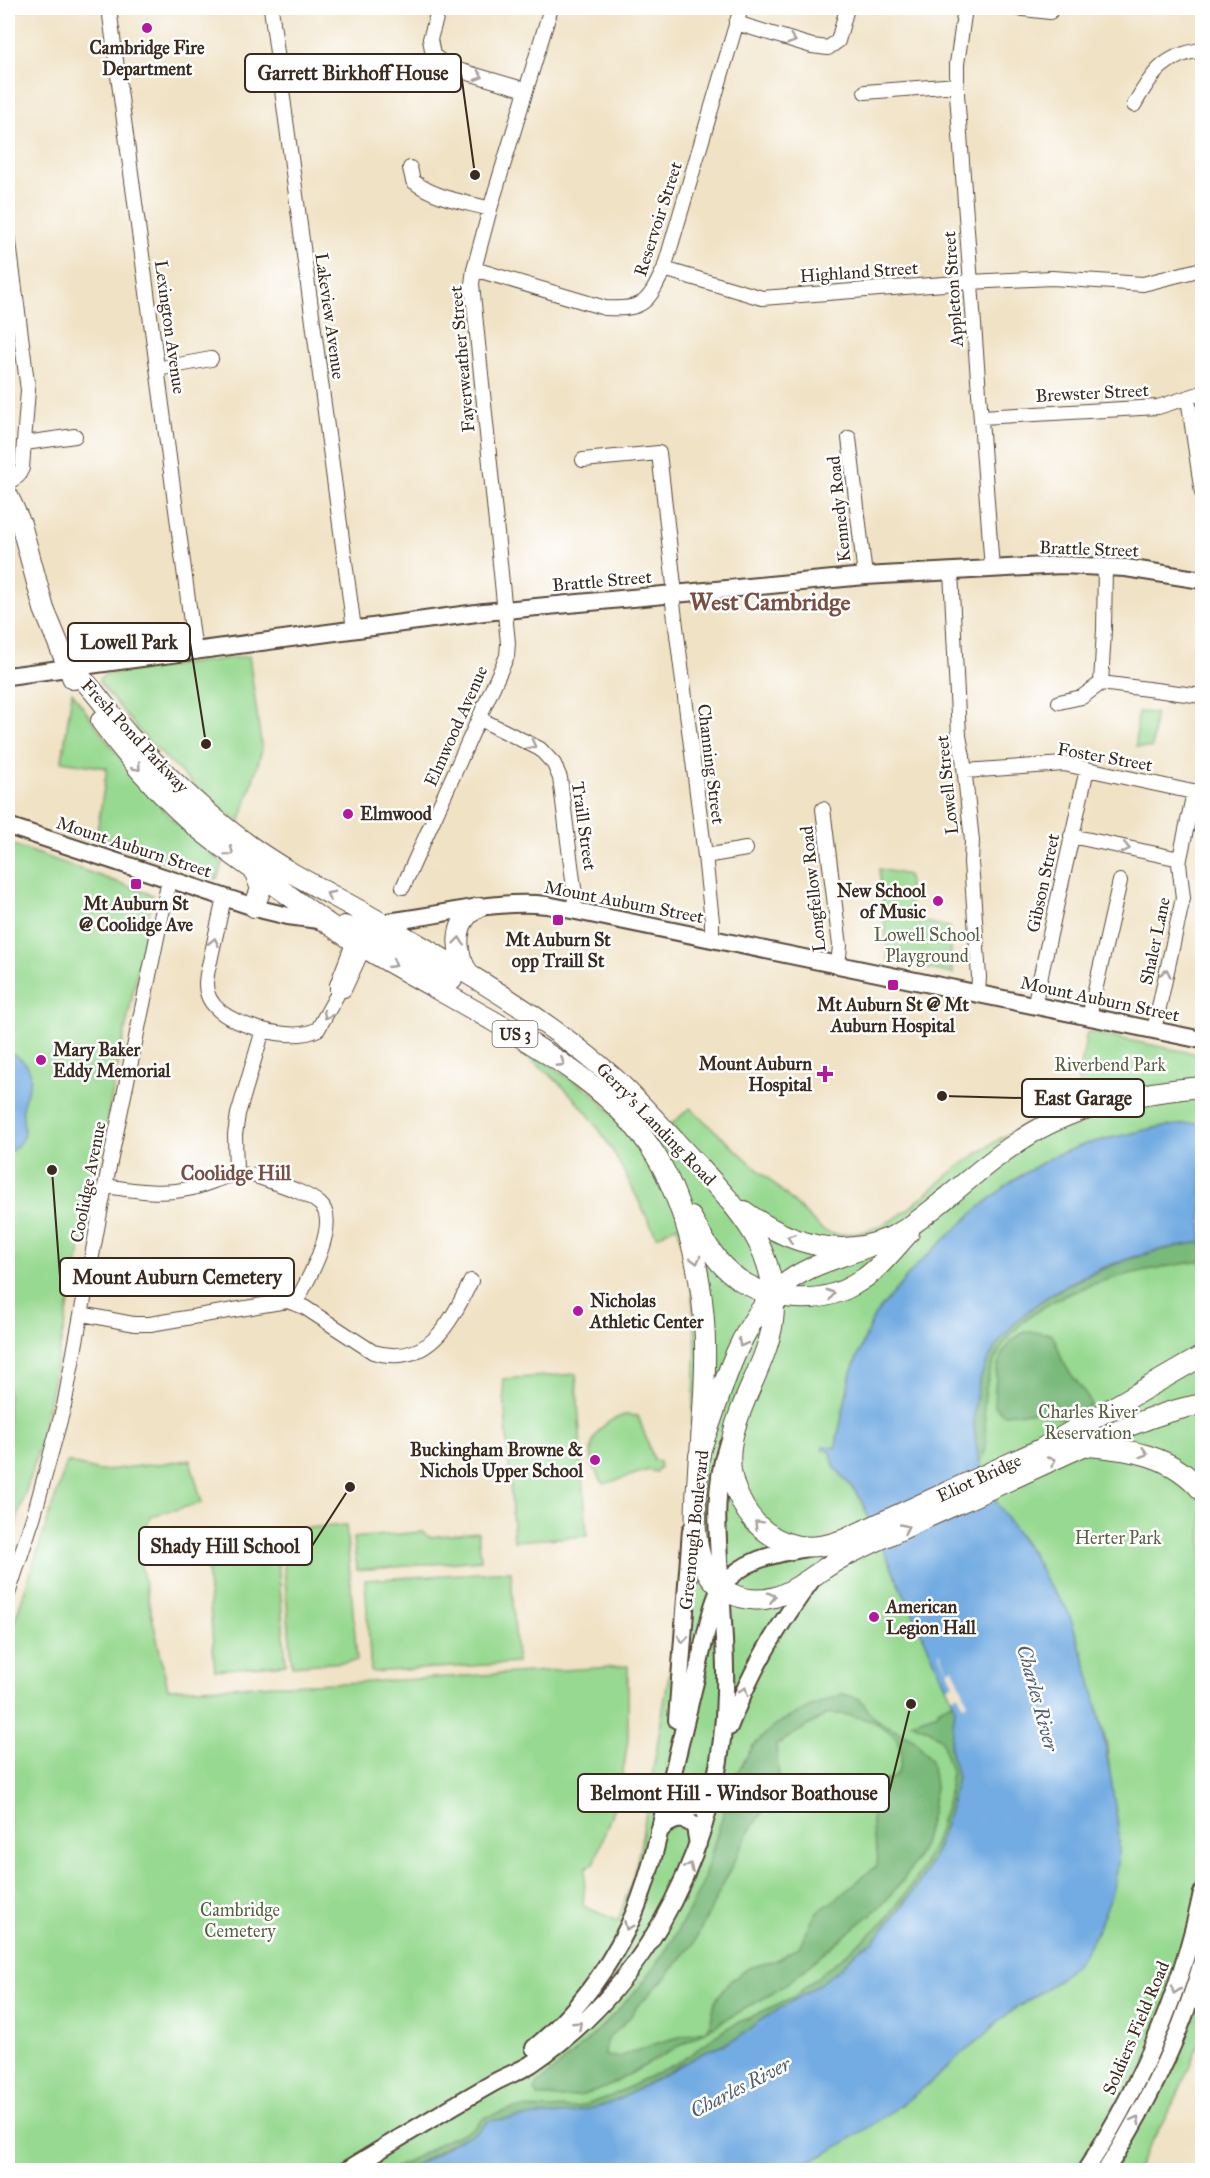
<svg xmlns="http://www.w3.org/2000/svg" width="1210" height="2178" font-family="'IM FELL Great Primer',serif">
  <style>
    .green { fill: #97d990; stroke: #698257; stroke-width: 1.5 }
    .forest { fill: #79b97a; stroke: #5a724c; stroke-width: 1.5; fill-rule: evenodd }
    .water { fill: #73ace2; stroke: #576b80; stroke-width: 1.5 }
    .pier { fill: #f0e2c5 }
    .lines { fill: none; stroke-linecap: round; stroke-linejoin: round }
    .minor-casing { stroke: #564637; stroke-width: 16 }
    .major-casing { stroke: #564637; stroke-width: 20 }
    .highway-casing { stroke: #564637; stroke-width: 22 }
    .minor { stroke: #fff; stroke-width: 14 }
    .major { stroke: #fff; stroke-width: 16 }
    .highway { stroke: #fff; stroke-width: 20 }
    .oneway { stroke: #a79f9a }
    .poi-dot { fill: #b5179e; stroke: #fff; stroke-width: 2 }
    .labels { text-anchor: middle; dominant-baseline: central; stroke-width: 5; stroke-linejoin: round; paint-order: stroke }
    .shield { fill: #fff; stroke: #766a62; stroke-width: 1.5 }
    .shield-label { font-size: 16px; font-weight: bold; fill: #3b2a1e }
    .poi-label { font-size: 18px; font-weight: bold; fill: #3b2a1e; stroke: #fff }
    .street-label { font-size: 18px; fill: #3b2a1e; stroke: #fff }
    .park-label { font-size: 18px; fill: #575f40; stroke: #fff }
    .neighbourhood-label { font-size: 20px; font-weight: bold; fill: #794f43; stroke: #fff }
    .water-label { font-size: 20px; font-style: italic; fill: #515e6c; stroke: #fff }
    .district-label { font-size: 24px; font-weight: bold; fill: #794f43; stroke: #fff }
    .leader { fill: none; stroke: #3b2a1e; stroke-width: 2 }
    .callout-dot { fill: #3b2a1e; stroke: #fff; stroke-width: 2 }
    .callout { fill: #fff; stroke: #3b2a1e; stroke-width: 2 }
    .callout-label { font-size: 20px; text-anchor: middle; font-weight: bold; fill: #3b2a1e }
  </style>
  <rect width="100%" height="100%" fill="#fff"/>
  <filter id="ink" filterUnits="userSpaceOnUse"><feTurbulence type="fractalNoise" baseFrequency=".0167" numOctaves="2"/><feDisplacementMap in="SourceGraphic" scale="12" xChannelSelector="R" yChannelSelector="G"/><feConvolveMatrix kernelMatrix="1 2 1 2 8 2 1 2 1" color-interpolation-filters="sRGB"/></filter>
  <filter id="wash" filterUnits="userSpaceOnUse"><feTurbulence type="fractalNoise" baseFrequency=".008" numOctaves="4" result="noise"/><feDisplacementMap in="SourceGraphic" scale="24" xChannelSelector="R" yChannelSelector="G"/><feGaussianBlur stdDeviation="1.35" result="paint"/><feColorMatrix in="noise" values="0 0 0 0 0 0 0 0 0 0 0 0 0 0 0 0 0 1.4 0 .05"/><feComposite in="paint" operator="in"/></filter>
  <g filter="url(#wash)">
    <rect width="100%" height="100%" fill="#f0e2c5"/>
    <path class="green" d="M249,656L262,750L240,823L196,787L145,738L99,682L100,678L107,674Z
      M72,692C117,755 160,817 223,863L217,879L96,839L107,768L62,761Z
      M1138,712L1155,713L1152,748L1136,747Z
      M8,843L153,895L40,1445L8,1549Z
      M879,869L908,875L912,919L949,927L953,974L888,960Z
      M1087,1032L1202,1055V1122L1154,1128L1086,1144L1052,1157L1015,1179L980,1207L916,1266L874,1316L851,1373L836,1445L835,1448L823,1446L831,1452L834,1466L859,1496L953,1701L955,1789L947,1818L937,1849L877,1936L737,2039L618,2100L525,2118L400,2170H8V1641L67,1462L99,1471L190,1460L202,1503L150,1516L139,1557L168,1689L368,1682L628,1666V1739L625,1760L618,1795L594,1864L586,1867L583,1906L618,1921L633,1878L640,1848L674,1644L684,1540L695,1381L696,1339L690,1274L677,1225L657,1237C632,1190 611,1137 574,1098C554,1076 530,1059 506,1042L540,1059L592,1092L644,1148L690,1108L786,1195L820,1228C831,1236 842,1235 855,1233C901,1227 926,1190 962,1164C997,1139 1034,1117 1075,1102Z
      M1202,1242V2036L1177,2096L1136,2170H791L826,2153L903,2103L944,2071L964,2050L981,2038L1005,2016L1059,1980L1085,1952L1103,1917L1118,1862L1107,1746L1083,1654L1066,1608L1048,1585L1032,1553L997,1506L980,1465L985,1363L1027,1310Z
      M576,1374L587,1536L514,1541L503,1379Z
      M625,1415L638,1416L654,1460L659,1462L660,1468L656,1472L649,1470L604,1484C581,1456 590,1425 625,1415Z
      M346,1525L357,1661L292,1666L281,1530Z
      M422,1532L429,1537L478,1532L481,1560L357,1570L353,1538Z
      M278,1561L286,1664L215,1670L207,1566Z
      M511,1571L517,1663L371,1672L365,1580Z"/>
    <path class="forest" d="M1202,1242V1261C1127,1272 1014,1290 989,1375C985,1389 983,1405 985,1420C985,1429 988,1438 986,1447C985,1453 982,1459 980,1465C956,1361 1010,1307 1101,1270C1135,1256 1166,1247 1202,1242Z
      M1025,1332L1050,1333C1058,1341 1058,1350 1062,1359C1070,1378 1084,1385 1091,1405L1068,1419L1034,1412L1003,1414L994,1405C996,1376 994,1347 1025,1332Z
      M843,1694L860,1699L875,1719L915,1740L931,1760L935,1786L932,1810L923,1844L915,1861L904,1879L882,1905L794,1978L773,1993L607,2087C592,2093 574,2099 557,2098C550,2097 545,2096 538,2097L534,2091L536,2086L583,2045L616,2012L644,1982L668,1947L689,1911L702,1884L734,1778L753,1746L775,1725L809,1707ZM827,1714C859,1712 916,1729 898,1772C895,1779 889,1778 883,1782C877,1787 874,1800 873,1807C873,1815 871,1823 872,1830C873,1843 881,1855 876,1866L836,1899L816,1913L799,1947L774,1961L749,1968L730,1981L715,2001L711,2021L706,2030L657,2043L620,2057L605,2056L606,2041L630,2017L638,2005L665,1978L694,1943L751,1828L773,1798L779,1778L776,1745Z
      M953,1701L955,1710L950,1747L957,1778L947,1818L937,1849L923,1877L885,1928L873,1942L856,1951L840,1969L806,1993L759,2021L737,2039L708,2050L618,2100C579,2116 535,2117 494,2120C487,2123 485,2126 479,2131C473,2136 464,2137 458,2140C434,2151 417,2170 390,2170L426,2152L440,2143L474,2128L482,2119L492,2115L515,2108L552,2109L578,2107L611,2096L681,2061L727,2028L793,1997L869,1935L885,1921L916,1879L934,1844L948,1799L951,1772L941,1739L929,1730L911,1722L938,1713V1709Z"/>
    <path class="water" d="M8,1052C15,1055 26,1061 29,1069C34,1079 26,1094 23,1104C21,1115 26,1126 23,1137C20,1144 14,1149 8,1153Z
      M1202,1122V1242C1090,1257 942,1323 980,1463C989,1496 1009,1522 1029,1550C1037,1560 1041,1572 1047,1583C1053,1592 1061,1599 1066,1608C1072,1619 1075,1632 1079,1644C1096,1690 1104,1737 1112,1785C1114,1803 1119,1823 1119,1841C1120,1874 1108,1909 1093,1938C1071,1981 1040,1989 1005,2016C996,2022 990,2031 982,2038C975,2043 968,2047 962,2053C949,2064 938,2077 925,2087C893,2111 860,2135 825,2154C814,2159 802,2164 791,2170H400L424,2161L456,2141L477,2132L488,2121L570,2113L602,2106L618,2100L708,2050L737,2039L759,2021L806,1993L840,1969L859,1949L873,1942L905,1903L923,1877L937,1849L947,1818L957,1778L950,1747L955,1710L953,1701L859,1496L834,1466L831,1452L822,1449L823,1446L835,1448L836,1445L851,1373L874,1316L916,1266L980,1207L1015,1179L1052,1157L1086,1144L1154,1128Z"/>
    <path class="pier" d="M940,1652L948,1670L953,1668L968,1703L963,1705L958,1694L952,1697L947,1687L954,1683L939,1653Z"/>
  </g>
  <g filter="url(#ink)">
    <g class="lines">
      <g class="minor-casing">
        <path id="minor" d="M109,8L195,652
          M271,8L354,629
          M439,8L430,39L433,55L448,67L526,90
          M965,8L957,64V94L992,569
          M1015,8L1050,12
          M736,23L812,46L828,48L838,41L847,8
          M865,92L957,85
          M1134,105C1152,73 1164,55 1202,50
          M410,168L413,181C434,198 465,202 490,209
          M8,235L28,390L22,468L18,476L8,483
          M474,269L605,308C644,310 648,303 664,269L741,8
          M664,269L762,298L970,282L1052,278L1143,284L1202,269
          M157,369L211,359
          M1188,398L1202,493
          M982,417L1158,407L1202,393
          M849,438L865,576
          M25,443L75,436
          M583,460L659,453L675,594
          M1105,566L1104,630L1101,683L1202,696
          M951,571L959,736L963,757L972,841L971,862L979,977L978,994
          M672,595L705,856L712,921V939
          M1059,702L1082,697L1101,683
          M480,719L540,749L554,764L560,778L575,896L574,910
          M965,771L1064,764L1202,794
          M823,809L840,946L838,965
          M1071,836L1180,859
          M705,856L746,849
          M403,887L507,656L508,643L472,284L474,269L490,209L551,8
          M224,898C220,916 216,934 212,952C210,963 206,974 206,984C206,1011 237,1023 259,1029C277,1034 301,1038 318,1029L337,995V985L354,941
          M344,990L364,947
          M1034,1006L1087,769
          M1089,1017L1120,881
          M1154,1030L1183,898L1179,863L1194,792
          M236,1173L235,1135L238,1114L263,1030
          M105,1186C133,1190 160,1195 188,1189C214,1184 227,1170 256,1176C274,1183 305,1191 320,1204C341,1222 307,1282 296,1302
          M82,1314L134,1324H150L287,1301L304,1307L373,1352C429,1368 450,1323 471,1281
          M8,1594L34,1515L64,1406L105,1186L169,880"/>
      </g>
      <g class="major-casing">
        <path id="major" d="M8,676L484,612L865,576L1061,565L1126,568L1202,580
          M8,826L263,910L288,916L326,921
          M376,923C433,918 489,899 547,905L1202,1040
          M677,1720L691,1530
          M729,1727C752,1668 776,1629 813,1578
          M669,1790C683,1808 688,1812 711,1803
          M659,1831C671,1820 683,1814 695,1827L698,1844
          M534,2048C574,2015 605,1974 628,1927C647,1888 657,1844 666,1801C676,1762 685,1722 695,1682C700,1662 711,1600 722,1586C743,1559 775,1554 807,1548
          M347,2170C396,2140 445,2110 495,2082C506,2076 520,2071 531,2064C652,1983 723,1836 725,1693C726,1658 723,1623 721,1589C718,1540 712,1493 727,1446
          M1086,2170C1141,2085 1181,1992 1202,1893
          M1106,2170C1147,2106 1181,2035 1202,1962"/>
      </g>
      <g class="highway-casing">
        <path id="highway" d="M8,496L21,524L44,609L73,679
          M69,667C93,686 109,713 129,736C166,776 206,814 250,846C293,877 340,898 385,925C464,971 545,1017 613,1077C636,1098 656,1121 677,1143C703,1172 732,1199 753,1233C768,1258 777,1291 773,1321C765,1380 710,1434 738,1495C744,1509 753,1522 765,1531C789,1550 818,1550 845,1539L1041,1449L1202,1356
          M101,721C128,758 158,793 193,824C221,848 253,869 283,891C309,910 335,930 363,947C404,971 446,994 488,1018C550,1054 618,1093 656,1156C669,1177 677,1199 685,1222C712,1307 706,1368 700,1455
          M254,870L261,889L254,907
          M344,926L377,937L452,980
          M471,976C454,957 452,920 478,908
          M744,1211C786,1242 837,1260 889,1238C911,1228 930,1211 949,1196C975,1174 1002,1151 1032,1133C1083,1103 1144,1092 1202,1087
          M691,1217C701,1234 710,1253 724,1267C759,1302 819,1309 860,1281C879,1269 894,1249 909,1233
          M889,1238C853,1256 808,1261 779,1289C744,1321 726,1375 712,1418C708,1430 702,1443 699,1456C698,1465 698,1475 697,1485C694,1522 691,1576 732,1594C745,1600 761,1601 775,1597C801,1589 822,1567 847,1555C907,1526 969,1499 1029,1471C1085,1446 1142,1415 1202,1404
          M1089,1446C1132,1450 1172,1455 1202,1491"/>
      </g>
      <use href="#minor" class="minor"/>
      <use href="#major" class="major"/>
      <use href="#highway" class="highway"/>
    </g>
    <defs><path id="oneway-chevron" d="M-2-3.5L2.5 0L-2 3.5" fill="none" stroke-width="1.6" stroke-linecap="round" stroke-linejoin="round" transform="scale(1.5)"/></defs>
    <g class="oneway">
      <use href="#oneway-chevron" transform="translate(792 40) rotate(16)"/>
      <use href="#oneway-chevron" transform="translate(479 76) rotate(16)"/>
      <use href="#oneway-chevron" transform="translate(532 745) rotate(28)"/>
      <use href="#oneway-chevron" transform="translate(137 767) rotate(50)"/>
      <use href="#oneway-chevron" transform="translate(1126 848) rotate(12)"/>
      <use href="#oneway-chevron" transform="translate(230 852) rotate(37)"/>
      <use href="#oneway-chevron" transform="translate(330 895) rotate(-152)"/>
      <use href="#oneway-chevron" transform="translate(459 941) rotate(-84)"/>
      <use href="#oneway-chevron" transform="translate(214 942) rotate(-77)"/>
      <use href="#oneway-chevron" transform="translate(393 964) rotate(30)"/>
      <use href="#oneway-chevron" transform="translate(1166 973) rotate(-77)"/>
      <use href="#oneway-chevron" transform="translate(327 1015) rotate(119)"/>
      <use href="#oneway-chevron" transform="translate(561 1063) rotate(33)"/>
      <use href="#oneway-chevron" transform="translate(791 1238) rotate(-159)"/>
      <use href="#oneway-chevron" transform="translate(696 1260) rotate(75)"/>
      <use href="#oneway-chevron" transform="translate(831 1294) rotate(-17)"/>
      <use href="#oneway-chevron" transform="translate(742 1343) rotate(118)"/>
      <use href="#oneway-chevron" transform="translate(1144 1453) rotate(16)"/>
      <use href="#oneway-chevron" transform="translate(1052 1461) rotate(-25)"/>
      <use href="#oneway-chevron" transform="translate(758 1524) rotate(-135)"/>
      <use href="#oneway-chevron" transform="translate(905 1528) rotate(-25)"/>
      <use href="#oneway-chevron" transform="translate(772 1597) rotate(-14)"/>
      <use href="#oneway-chevron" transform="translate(683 1639) rotate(94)"/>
      <use href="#oneway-chevron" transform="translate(744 1691) rotate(-67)"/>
      <use href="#oneway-chevron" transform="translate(689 1867) rotate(-67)"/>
      <use href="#oneway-chevron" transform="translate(628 1926) rotate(115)"/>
      <use href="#oneway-chevron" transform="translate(1175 1990) rotate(109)"/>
      <use href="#oneway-chevron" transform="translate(578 2025) rotate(-43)"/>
      <use href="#oneway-chevron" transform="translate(1136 2120) rotate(-61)"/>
    </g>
  </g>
  <g class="poi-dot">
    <circle cx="147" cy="28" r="6"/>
    <circle cx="348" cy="814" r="6"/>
    <rect x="130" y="878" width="12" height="12" rx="3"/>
    <circle cx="938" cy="901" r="6"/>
    <rect x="552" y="914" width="12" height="12" rx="3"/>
    <rect x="887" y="979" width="12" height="12" rx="3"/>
    <circle cx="41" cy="1060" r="6"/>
    <path d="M822 1065h6v6h6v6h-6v6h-6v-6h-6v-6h6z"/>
    <circle cx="578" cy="1311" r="6"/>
    <circle cx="595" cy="1460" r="6"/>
    <circle cx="874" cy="1617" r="6"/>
  </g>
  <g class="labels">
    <rect class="shield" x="492.5" y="1021" width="45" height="26" rx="4.5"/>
    <g class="shield-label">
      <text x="515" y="1034">US 3</text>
    </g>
    <g class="poi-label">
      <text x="147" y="48">Cambridge Fire<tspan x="147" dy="21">Department</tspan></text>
      <text x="360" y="814" text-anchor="start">Elmwood</text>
      <text x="926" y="891" text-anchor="end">New School<tspan x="926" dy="21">of Music</tspan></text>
      <text x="136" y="904">Mt Auburn St<tspan x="136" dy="21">@ Coolidge Ave</tspan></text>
      <text x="558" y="940">Mt Auburn St<tspan x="558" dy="21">opp Traill St</tspan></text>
      <text x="893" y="1005">Mt Auburn St @ Mt<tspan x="893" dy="21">Auburn Hospital</tspan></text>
      <text x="53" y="1050" text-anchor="start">Mary Baker<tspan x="53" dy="21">Eddy Memorial</tspan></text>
      <text x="812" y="1064" text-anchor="end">Mount Auburn<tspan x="812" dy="21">Hospital</tspan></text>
      <text x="590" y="1301" text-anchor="start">Nicholas<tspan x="590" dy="21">Athletic Center</tspan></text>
      <text x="583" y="1450" text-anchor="end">Buckingham Browne &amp;<tspan x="583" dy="21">Nichols Upper School</tspan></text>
      <text x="886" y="1607" text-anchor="start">American<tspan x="886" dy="21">Legion Hall</tspan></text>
    </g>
    <g class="street-label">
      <text transform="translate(658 219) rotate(-72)">Reservoir Street</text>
      <text transform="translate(859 272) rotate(-4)">Highland Street</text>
      <text transform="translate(953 289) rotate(-94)">Appleton Street</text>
      <text transform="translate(330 316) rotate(82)">Lakeview Avenue</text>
      <text transform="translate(170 327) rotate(82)">Lexington Avenue</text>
      <text transform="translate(462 359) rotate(-95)">Fayerweather Street</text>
      <text transform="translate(1092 393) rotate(-3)">Brewster Street</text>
      <text transform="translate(839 509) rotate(-96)">Kennedy Road</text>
      <text transform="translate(1089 549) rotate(2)">Brattle Street</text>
      <text transform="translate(602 581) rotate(-5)">Brattle Street</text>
      <text transform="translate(456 726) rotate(-66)">Elmwood Avenue</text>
      <text transform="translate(135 736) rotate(47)">Fresh Pond Parkway</text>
      <text transform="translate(1105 757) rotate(10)">Foster Street</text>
      <text transform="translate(711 764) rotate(83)">Channing Street</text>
      <text transform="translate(947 785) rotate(-96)">Lowell Street</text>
      <text transform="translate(584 826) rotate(82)">Traill Street</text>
      <text transform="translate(134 847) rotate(18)">Mount Auburn Street</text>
      <text transform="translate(1043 883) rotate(-78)">Gibson Street</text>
      <text transform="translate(813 889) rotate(-96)">Longfellow Road</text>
      <text transform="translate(624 902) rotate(11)">Mount Auburn Street</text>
      <text transform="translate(1155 941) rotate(-78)">Shaler Lane</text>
      <text transform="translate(1100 999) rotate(12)">Mount Auburn Street</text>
      <text transform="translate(656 1124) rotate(46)">Gerry's Landing Road</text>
      <text transform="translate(88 1182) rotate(-79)">Coolidge Avenue</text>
      <text transform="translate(979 1478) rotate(-25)">Eliot Bridge</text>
      <text transform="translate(694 1530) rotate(-84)">Greenough Boulevard</text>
      <text transform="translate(1136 2028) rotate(-67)">Soldiers Field Road</text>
    </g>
    <g class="park-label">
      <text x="927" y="935">Lowell School<tspan x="927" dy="21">Playground</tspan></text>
      <text x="1110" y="1065">Riverbend Park</text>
      <text x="1088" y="1412">Charles River<tspan x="1088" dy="21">Reservation</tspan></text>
      <text x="1118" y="1538">Herter Park</text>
      <text x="240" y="1910">Cambridge<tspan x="240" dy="21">Cemetery</tspan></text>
    </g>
    <g class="neighbourhood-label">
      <text x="236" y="1173">Coolidge Hill</text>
    </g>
    <g class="water-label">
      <text transform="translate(1038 1698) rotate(75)">Charles River</text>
      <text transform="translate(740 2087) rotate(-27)">Charles River</text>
    </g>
    <g class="district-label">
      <text x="770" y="602">West Cambridge</text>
    </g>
  </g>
  <path class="leader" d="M475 175L461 73M206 744L190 642M942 1096L1022 1098M52 1170L60 1277M350 1487L312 1546M911 1704L889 1793"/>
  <g class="callout-dot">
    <circle cx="475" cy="175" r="6"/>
    <circle cx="206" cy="744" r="6"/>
    <circle cx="942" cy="1096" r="6"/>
    <circle cx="52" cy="1170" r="6"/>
    <circle cx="350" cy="1487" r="6"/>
    <circle cx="911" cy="1704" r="6"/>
  </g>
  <g class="callout">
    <rect x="245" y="54" width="216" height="38" rx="6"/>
    <rect x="68" y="623" width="122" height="38" rx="6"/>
    <rect x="1022" y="1079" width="122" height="38" rx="6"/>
    <rect x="60" y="1258" width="234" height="38" rx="6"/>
    <rect x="139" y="1527" width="173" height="38" rx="6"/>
    <rect x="578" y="1774" width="311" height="38" rx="6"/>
  </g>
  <g class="callout-label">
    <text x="353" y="80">Garrett Birkhoff House</text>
    <text x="129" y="649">Lowell Park</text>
    <text x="1083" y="1105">East Garage</text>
    <text x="177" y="1284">Mount Auburn Cemetery</text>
    <text x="225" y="1553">Shady Hill School</text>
    <text x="734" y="1800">Belmont Hill - Windsor Boathouse</text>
  </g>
  <rect width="1210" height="2178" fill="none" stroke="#fff" stroke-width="30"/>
</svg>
